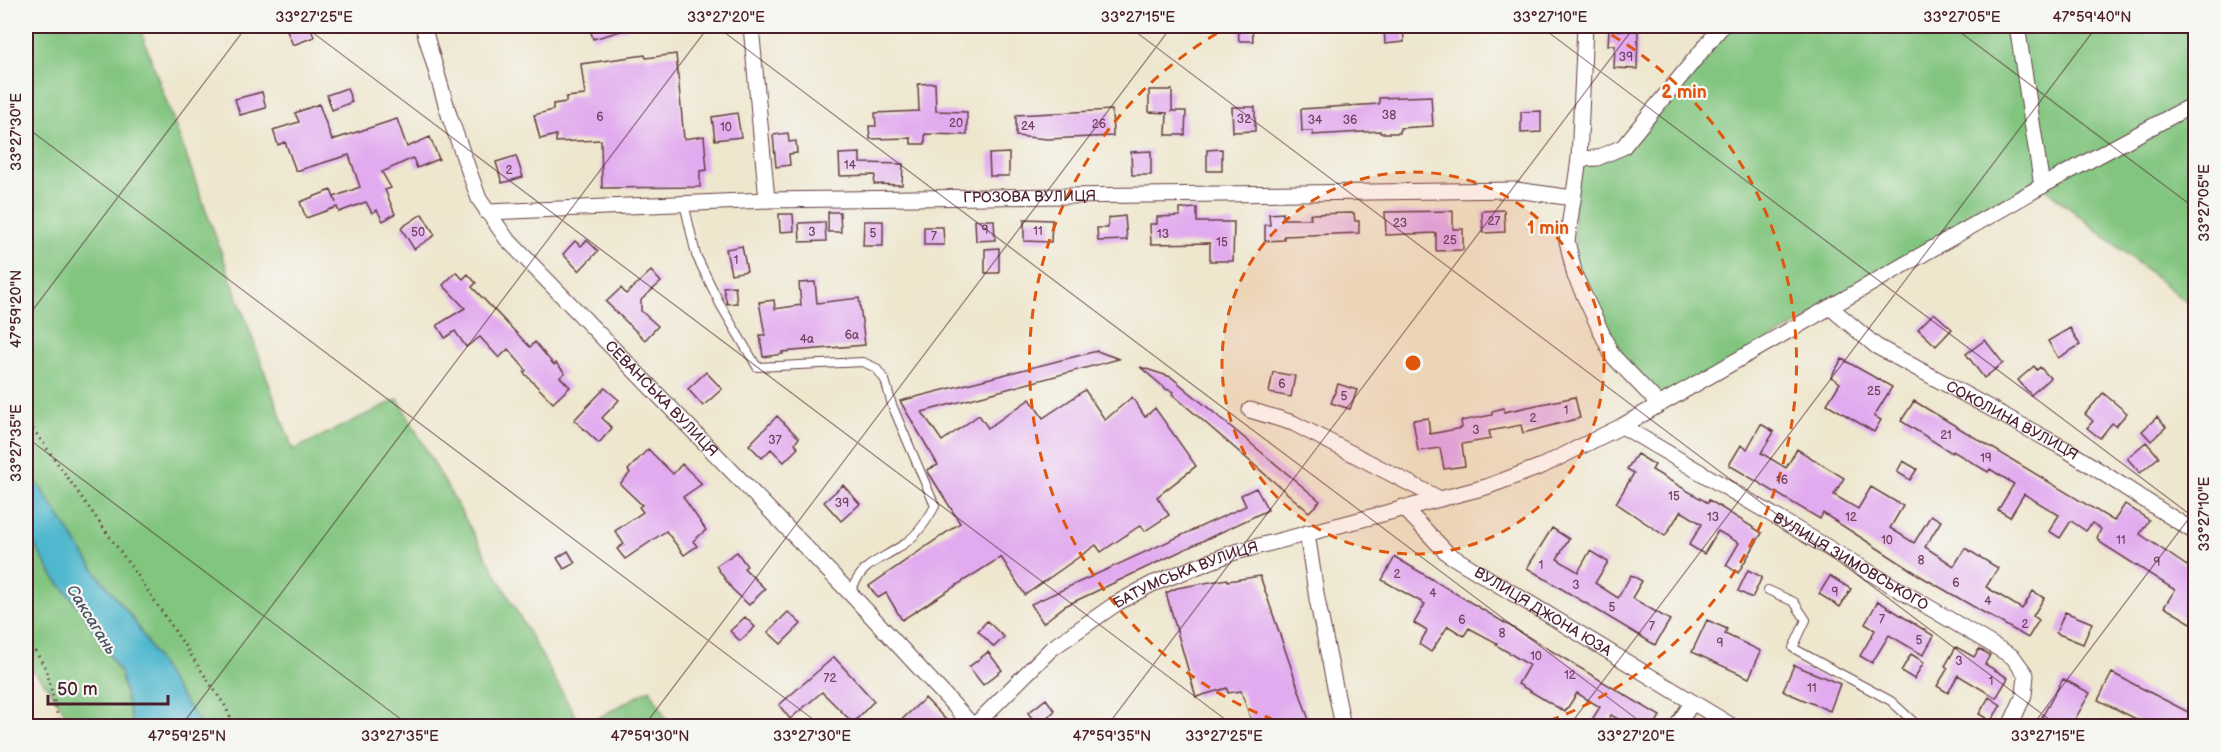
<svg xmlns="http://www.w3.org/2000/svg" width="2221" height="752" font-family="'Balsamiq Sans',sans-serif">
  <style>
    .green { fill: #82c57f; stroke: #667255; stroke-width: 1.5 }
    .water { fill: #50b7ce; stroke: #4d6b7c; stroke-width: 1.5 }
    .building { fill: #e2abef }
    .lines { fill: none; stroke-linecap: round; stroke-linejoin: round }
    .lane-casing { stroke: #633d43; stroke-width: 10 }
    .street-casing { stroke: #633d43; stroke-width: 17 }
    .path { stroke: #633d43; stroke-width: 3; stroke-dasharray: 1.5 4.5; stroke-linecap: butt }
    .lane { stroke: #fff; stroke-width: 8 }
    .street { stroke: #fff; stroke-width: 15 }
    .ticks { fill: none; stroke: #4a1f2b; stroke-width: 1.5; stroke-opacity: 0.45 }
    .ring { fill: none; stroke: #e0560e; stroke-width: 3; stroke-dasharray: 10 8 }
    .labels { text-anchor: middle; dominant-baseline: central; stroke-width: 4.5; stroke-linejoin: round; paint-order: stroke }
    .number-label { font-size: 12px; fill: #70425c }
    .street-label { font-size: 15px; fill: #4a1f2b; stroke: #f6f6f2 }
    .water-label { font-size: 16px; font-style: italic; fill: #4c5464; stroke: #f6f6f2 }
    .centre { fill: #e0560e; stroke: #f6f6f2; stroke-width: 3 }
    .ring-label { font-size: 18px; text-anchor: middle; font-weight: bold; fill: #e0560e; stroke: #f6f6f2; stroke-width: 4.5; stroke-linejoin: round; paint-order: stroke }
    .neatline { fill: none; stroke: #4a1f2b; stroke-width: 2 }
    .ticks-label { font-size: 15px; text-anchor: middle; fill: #4a1f2b }
  </style>
  <rect width="100%" height="100%" fill="#f6f6f2"/>
  <filter id="ink" filterUnits="userSpaceOnUse"><feTurbulence type="fractalNoise" baseFrequency=".0167" numOctaves="2"/><feDisplacementMap in="SourceGraphic" scale="12" xChannelSelector="R" yChannelSelector="G"/><feConvolveMatrix kernelMatrix="1 2 1 2 8 2 1 2 1" color-interpolation-filters="sRGB"/></filter>
  <filter id="wash" filterUnits="userSpaceOnUse"><feTurbulence type="fractalNoise" baseFrequency=".008" numOctaves="4" result="noise"/><feDisplacementMap in="SourceGraphic" scale="24" xChannelSelector="R" yChannelSelector="G"/><feGaussianBlur stdDeviation="1.35" result="paint"/><feColorMatrix in="noise" values="0 0 0 0 0 0 0 0 0 0 0 0 0 0 0 0 0 1.4 0 .05"/><feComposite in="paint" operator="in"/></filter>
  <g filter="url(#wash)">
    <rect width="100%" height="100%" fill="#eee6cd"/>
    <path class="green" d="M26,26H139L293,450L398,399L581,726H202L172,684L133,619L97,574L26,466Z
      M1722,26H2195V309L2042,186L1658,403L1628,373L1575,276L1573,198L1579,159L1612,153Z
      M26,535L32,540L53,576L78,606L120,672L133,726H74L44,682L26,665Z
      M650,689L670,726H584Z"/>
    <path class="water" d="M26,466L97,574L133,619L172,684L202,726H133L120,672L78,606L53,576L32,540L26,535Z"/>
    <g id="blocks">
      <path class="building" d="M285,26H310L314,37L293,45Z
        M589,26H628V29L593,39Z
        M1238,26H1252L1253,41H1239Z
        M1384,26H1403L1404,42L1385,44Z
        M1609,30L1638,31L1637,69L1614,68L1615,45H1608Z
        M676,54L684,139L704,136L707,170L700,171V187L602,188L601,140L556,142V135L540,139L534,115L553,110V104L566,102V97L585,95L581,64L645,55L646,58Z
        M935,83L936,111L967,112V135L925,134V144H911V138L870,139L869,126H876L875,113L919,111L918,84Z
        M347,88L352,102L332,110L327,95Z
        M1149,90H1172V111H1186L1185,135H1166L1167,113L1149,112Z
        M262,92L266,108L240,115L235,99Z
        M1431,96L1433,126L1400,128V133H1380V131L1313,135V131H1302L1301,109L1379,104V98Z
        M319,104L332,140L397,119L407,147L430,137L439,159L417,168L413,158L382,172L391,188L385,190L395,214L383,221L377,210L372,213L366,202L339,212L337,207L306,218L300,202L331,190L336,203L334,197L360,187L349,155L296,171L285,142L278,145L273,130L299,122L295,113Z
        M1232,107H1255V131L1233,132Z
        M1112,110L1113,136L1047,139L1016,136V115Z
        M1541,111V132L1521,133V112Z
        M737,113L741,137L715,140L712,117Z
        M788,133L789,142L796,141L797,153L789,154L790,165L776,167L773,135Z
        M1222,149V171H1207V150Z
        M1151,151V175H1132L1131,152Z
        M860,153V163L903,164L902,185L874,184L875,175L840,176L839,154Z
        M1009,153V176H990L989,154Z
        M516,156L523,177L502,183L496,162Z
        M1197,208V222H1234L1233,261H1210V243L1151,244L1150,224H1157V217L1180,216V209Z
        M1504,210L1505,232L1483,233L1482,211Z
        M1453,211V229H1463V250L1436,251V233L1386,235L1385,212Z
        M828,212H840L841,232H828Z
        M1283,213V219H1311L1310,214L1354,213L1355,221H1359V233L1284,236V240L1265,241V225H1270L1269,214Z
        M422,214L435,235L414,249L401,228Z
        M779,214H793L794,231L780,232Z
        M1125,216L1127,240L1098,241L1097,228H1108V218Z
        M1024,219L1052,220L1051,242L1024,241Z
        M975,220H994L995,240L976,241Z
        M864,221H883V246H863Z
        M825,222L826,241L800,242L799,223Z
        M924,227H943L944,245H924Z
        M587,240L598,251L579,271L563,254L575,241L581,246Z
        M742,246L747,271L731,274L726,249Z
        M999,248V273H985V249Z
        M651,271L661,282L641,300V311L658,326L645,340L606,302L621,288L626,294Z
        M456,272L463,279L468,274L476,283L472,287L530,347L535,342L554,365L556,363L565,373L560,377L570,387L553,403L524,373L526,370L508,349L499,358L480,337L466,347L455,331L445,338L437,325L465,308L443,285Z
        M815,282L817,303L859,298L865,345L782,352L783,354L763,357L760,335H765L759,302L774,300L775,309L801,305L799,283Z
        M735,286L737,303L727,304L723,287Z
        M1934,313L1952,329L1936,346L1918,329Z
        M2070,328L2080,345L2058,358L2048,341Z
        M1985,340L2003,363L1984,378L1966,354Z
        M1097,351L1119,359L922,412L942,441L979,415L988,428L1030,399L1043,418L1085,390L1105,420L1132,397L1145,417L1155,408L1196,466L1157,497L1169,515L1145,531L1141,525L1101,552L1096,545L1025,595L1001,557L902,620L886,593L878,598L869,586L960,523L927,470L938,465L900,401Z
        M1842,359L1892,387L1874,416L1881,420L1874,432L1827,404L1840,383L1831,377Z
        M2034,366L2037,370L2040,367L2050,378L2031,395L2018,380Z
        M1140,367L1171,377L1320,501L1309,512L1172,394L1174,392L1166,389Z
        M706,372L722,389L703,406L688,389Z
        M1273,372L1295,376L1291,397L1269,393Z
        M1338,384L1357,390L1350,409L1331,403Z
        M605,388L619,400L602,418L612,428L599,443L574,420Z
        M2103,393L2127,413L2116,426L2112,423L2100,438L2087,428L2093,421L2085,414Z
        M1575,397L1580,418L1523,433L1521,425L1489,431L1491,439L1462,444L1465,466L1444,469L1440,448L1418,451L1413,420L1428,418L1430,434L1462,428L1461,421L1492,415V411L1504,408V412Z
        M1914,401L2114,521L2125,504L2149,520L2140,534L2187,566L2196,553V626L2164,607L2175,590L2101,543L2097,538L2101,529L2092,523L2086,531L2071,521L2060,538L2049,531L2059,515L2024,494L2010,517L1998,510L2014,484L1990,469L1988,472L1953,451L1952,453L1901,421Z
        M777,416L799,438L795,443L798,448L784,462L771,449L762,458L749,445Z
        M2157,417L2166,427L2151,441L2142,431Z
        M1761,424L1774,432L1761,453L1786,468L1797,449L1844,478L1834,495L1858,509L1871,487L1903,506L1890,528L1914,543L1931,515L1941,521L1925,547L1954,566L1965,548L1998,568L1986,587L2022,609L2033,591L2044,598L2033,616L2039,620L2028,638L1922,577L1823,513L1820,519L1729,465L1741,445L1747,449Z
        M2146,442L2159,457L2140,473L2127,458Z
        M648,449L673,474L682,464L702,484L683,497L706,530L693,541L697,546L684,555L666,531L625,559L617,549L624,544L615,531L643,512L639,507L642,505L620,484L630,473L628,470Z
        M1637,454L1655,465L1652,470L1708,503L1709,500L1762,533L1738,573L1726,565L1739,543L1718,531L1704,554L1689,545L1702,524L1681,511L1665,536L1616,503L1634,473L1627,469Z
        M1903,461L1917,469L1910,480L1897,472Z
        M843,485L860,504L841,521L824,502Z
        M1256,488L1268,510L1065,606L1043,623L1031,604L1246,506L1241,495Z
        M1552,528L1569,539L1557,559L1578,572L1590,551L1608,562L1595,583L1618,598L1631,575L1642,581L1632,598L1670,620L1655,645L1527,568Z
        M568,551L575,563L564,569L557,558Z
        M737,552L747,566L744,568L765,589L749,605L732,589L716,566Z
        M1395,557L1660,716L1654,726H1630L1611,715L1605,726H1588L1600,707L1577,693L1565,712L1518,684L1529,665L1496,645L1497,643L1469,628L1464,636L1448,626L1431,652L1419,644L1427,631L1414,623L1425,604L1382,580Z
        M1748,570L1762,577L1752,598L1738,591Z
        M1260,576L1311,726H1253L1241,691L1228,693L1227,688L1196,697L1166,593L1177,588L1227,579L1228,581Z
        M1830,576L1851,589L1840,607L1819,594Z
        M1878,601L1934,636L1923,655L1889,635L1872,663L1860,656L1875,630L1865,624Z
        M788,612L801,624L781,644L768,632Z
        M2065,612L2092,623L2083,644L2056,633Z
        M745,617L755,627L740,641L730,631Z
        M1707,620L1727,629L1725,634L1761,651L1749,678L1692,652Z
        M987,621L1004,637L994,647L978,631Z
        M1956,647L1974,657L1979,649L1990,655L1985,664L2008,678L1996,698L1958,675L1948,693L1937,686L1948,668L1945,666Z
        M988,652L1002,670L983,685L969,667Z
        M1911,654L1924,662L1914,679L1901,671Z
        M834,657L874,701L853,723L822,692L790,719L779,705Z
        M1794,665L1840,684L1830,711L1783,691Z
        M2112,673L2196,716V726H2150L2098,700Z
        M2063,679L2090,693L2071,726H2037Z
        M1989,697L2001,705L1991,721L1979,714Z
        M925,698L952,726H895Z
        M1046,699L1055,711L1037,725L1028,713Z"/>
    </g>
  </g>
  <g filter="url(#ink)">
    <use href="#blocks" fill-opacity="0" stroke="#633d43" stroke-width="1.5"/>
    <g class="lines">
      <g class="lane-casing">
        <path id="lane" d="M684,203L696,255L721,306L757,367L863,362L876,368L885,380L892,405L935,506C927,521 916,537 901,546C876,563 863,562 850,593
          M1768,590L1794,602L1806,620L1793,648L1891,701L1918,726
          M2097,726L2105,723L2112,726"/>
      </g>
      <g class="street-casing">
        <g id="street">
          <path id="s1" d="M423,26L450,118L479,199L506,238L850,593L973,726"/>
          <path d="M751,26L767,200"/>
          <path d="M1585,26L1579,159L1567,241L1575,276L1612,355L1658,403"/>
          <path d="M2017,26L2042,186"/>
          <path d="M1579,159L1597,158L1623,147L1722,26"/>
          <path id="s2" d="M487,212L767,200L1516,190L1573,198"/>
          <path id="s3" d="M1831,308L1876,346L2067,450L2196,533"/>
          <path d="M1250,410L1293,423L1438,498"/>
          <path id="s4" d="M1622,426L2013,657L2026,675L2024,695L2010,726"/>
          <path id="s5" d="M1403,507L1448,554L1732,726"/>
          <path d="M1307,533L1317,599L1343,726"/>
          <path id="s6" d="M974,726L1051,649L1117,603L1152,584L1232,553L1486,487L1542,466L1622,426L2042,186L2196,103"/>
          <path d="M1677,726L1692,703"/>
        </g>
      </g>
      <path class="path" d="M26,419L144,585L225,706L235,726
        M26,635L46,669L60,726"/>
      <use href="#lane" class="lane"/>
      <use href="#street" class="street"/>
    </g>
  </g>
  <path class="ticks" d="M304,26L1234,726M716,26L1646,726M1128,26L2058,726M1540,26L2196,519M1952,26L2196,209M26,127L822,726M26,319L247,26M26,437L410,726M181,726L709,26M644,726L1172,26M1107,726L1635,26M1569,726L2097,26M2032,726L2196,509"/>
  <circle cx="1413" cy="363" r="191" fill="#e0560e" fill-opacity=".12"/>
  <g class="ring">
    <circle cx="1413" cy="363" r="191"/>
    <path d="M1291 726A383 383 0 0 1 1230 26M1596 26A383 383 0 0 1 1535 726"/>
  </g>
  <g class="labels">
    <g class="number-label">
      <text x="1626" y="57">39</text>
      <text x="1389" y="115">38</text>
      <text x="600" y="117">6</text>
      <text x="1244" y="119">32</text>
      <text x="1315" y="120">34</text>
      <text x="1350" y="120">36</text>
      <text x="956" y="123">20</text>
      <text x="1099" y="124">26</text>
      <text x="1028" y="126">24</text>
      <text x="726" y="127">10</text>
      <text x="850" y="165">14</text>
      <text x="509" y="170">2</text>
      <text x="1494" y="221">27</text>
      <text x="1400" y="223">23</text>
      <text x="985" y="230">9</text>
      <text x="1038" y="231">11</text>
      <text x="418" y="232">50</text>
      <text x="812" y="232">3</text>
      <text x="873" y="233">5</text>
      <text x="1163" y="234">13</text>
      <text x="934" y="236">7</text>
      <text x="1450" y="240">25</text>
      <text x="1222" y="242">15</text>
      <text x="736" y="260">1</text>
      <text x="852" y="335">6а</text>
      <text x="807" y="339">4а</text>
      <text x="1282" y="384">6</text>
      <text x="1874" y="391">25</text>
      <text x="1344" y="396">5</text>
      <text x="1566" y="410">1</text>
      <text x="1533" y="418">2</text>
      <text x="1476" y="430">3</text>
      <text x="1946" y="435">21</text>
      <text x="775" y="440">37</text>
      <text x="1986" y="458">19</text>
      <text x="1782" y="480">16</text>
      <text x="1674" y="496">15</text>
      <text x="842" y="503">39</text>
      <text x="1713" y="517">13</text>
      <text x="1851" y="517">12</text>
      <text x="1887" y="540">10</text>
      <text x="2121" y="540">11</text>
      <text x="1921" y="560">8</text>
      <text x="2157" y="562">9</text>
      <text x="1541" y="565">1</text>
      <text x="1397" y="574">2</text>
      <text x="1956" y="583">6</text>
      <text x="1576" y="585">3</text>
      <text x="1835" y="592">9</text>
      <text x="1433" y="593">4</text>
      <text x="1988" y="601">4</text>
      <text x="1612" y="607">5</text>
      <text x="1882" y="619">7</text>
      <text x="1462" y="620">6</text>
      <text x="2025" y="624">2</text>
      <text x="1652" y="626">7</text>
      <text x="1502" y="633">8</text>
      <text x="1919" y="640">5</text>
      <text x="1720" y="643">9</text>
      <text x="1536" y="656">10</text>
      <text x="1959" y="661">3</text>
      <text x="1570" y="675">12</text>
      <text x="830" y="678">72</text>
      <text x="1991" y="681">1</text>
      <text x="1812" y="688">11</text>
    </g>
    <g class="street-label">
      <text stroke="none"><textPath href="#s2" startOffset="543">ГРОЗОВА ВУЛИЦЯ</textPath></text>
      <text stroke="none"><textPath href="#s1" startOffset="453">СЕВАНСЬКА ВУЛИЦЯ</textPath></text>
      <text stroke="none"><textPath href="#s3" startOffset="214">СОКОЛИНА ВУЛИЦЯ</textPath></text>
      <text stroke="none"><textPath href="#s4" startOffset="266">ВУЛИЦЯ ЗИМОВСЬКОГО</textPath></text>
      <text stroke="none"><textPath href="#s6" startOffset="264">БАТУМСЬКА ВУЛИЦЯ</textPath></text>
      <text stroke="none"><textPath href="#s5" startOffset="176">ВУЛИЦЯ ДЖОНА ЮЗА</textPath></text>
    </g>
    <g class="water-label">
      <text transform="translate(91 620) rotate(58)">Саксагань</text>
    </g>
  </g>
  <circle cx="1413" cy="363" r="9" class="centre"/>
  <g class="ring-label">
    <text x="1684" y="98">2 min</text>
    <text x="1548" y="234">1 min</text>
  </g>
  <rect width="2221" height="752" fill="none" stroke="#f6f6f2" stroke-width="66"/>
  <path d="M48 695v9h120v-9" fill="none" stroke="#4a1f2b" stroke-width="3"/>
  <text x="57" y="695" font-size="18" fill="#4a1f2b" stroke="#f6f6f2" stroke-width="4.5" paint-order="stroke">50 m</text>
  <rect x="33" y="33" width="2155" height="686" class="neatline"/>
  <g class="ticks-label">
    <text x="314" y="22">33°27'25"E</text>
    <text x="726" y="22">33°27'20"E</text>
    <text x="1138" y="22">33°27'15"E</text>
    <text x="1550" y="22">33°27'10"E</text>
    <text x="1962" y="22">33°27'05"E</text>
    <text x="2092" y="22">47°59'40"N</text>
    <text transform="translate(16 132) rotate(-90)" y="5">33°27'30"E</text>
    <text transform="translate(2204 203) rotate(-90)" y="5">33°27'05"E</text>
    <text transform="translate(16 309) rotate(-90)" y="5">47°59'20"N</text>
    <text transform="translate(16 443) rotate(-90)" y="5">33°27'35"E</text>
    <text transform="translate(2204 514) rotate(-90)" y="5">33°27'10"E</text>
    <text x="187" y="741">47°59'25"N</text>
    <text x="400" y="741">33°27'35"E</text>
    <text x="650" y="741">47°59'30"N</text>
    <text x="812" y="741">33°27'30"E</text>
    <text x="1112" y="741">47°59'35"N</text>
    <text x="1224" y="741">33°27'25"E</text>
    <text x="1636" y="741">33°27'20"E</text>
    <text x="2048" y="741">33°27'15"E</text>
  </g>
</svg>
